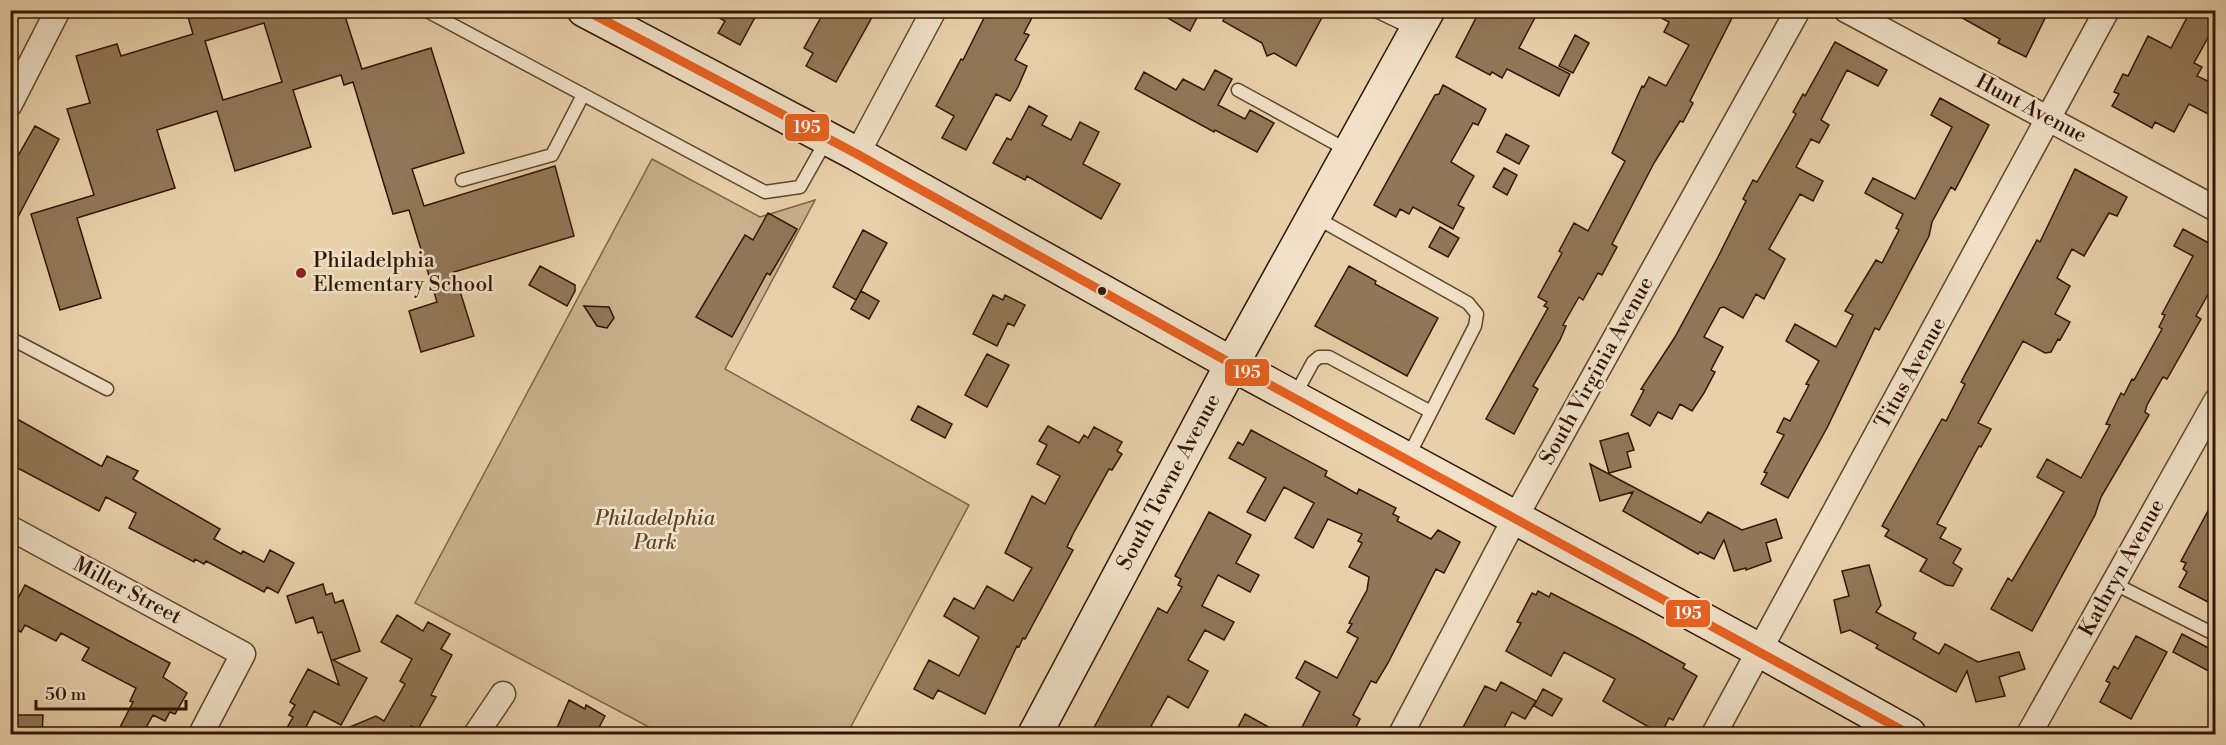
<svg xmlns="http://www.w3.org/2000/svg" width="2226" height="745" font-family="'Libre Bodoni',serif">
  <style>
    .green { fill: #c9b18d; stroke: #7e6446; stroke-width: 1.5 }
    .building { fill: #917758; stroke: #321600; stroke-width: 1.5; fill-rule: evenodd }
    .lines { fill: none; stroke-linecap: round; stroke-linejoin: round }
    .lane-casing { stroke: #60452a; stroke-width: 15 }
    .street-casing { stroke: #60452a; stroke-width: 27 }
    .secondary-casing { stroke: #321600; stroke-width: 36 }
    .lane { stroke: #f0e1c8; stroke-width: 12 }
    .street { stroke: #f0e1c8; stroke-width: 24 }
    .secondary { stroke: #f0e1c8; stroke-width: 33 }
    .bus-1-casing { stroke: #f0e1c8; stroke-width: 14 }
    .bus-1 { stroke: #e86120; stroke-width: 9 }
    .poi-dot { fill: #8f2418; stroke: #f0e1c8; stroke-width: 2 }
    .bus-dot { fill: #321600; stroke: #f0e1c8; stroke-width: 2 }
    .labels { text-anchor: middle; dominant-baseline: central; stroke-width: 5; stroke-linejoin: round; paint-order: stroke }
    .street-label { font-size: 21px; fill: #321600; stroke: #f0e1c8 }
    .poi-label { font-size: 21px; fill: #321600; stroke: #f0e1c8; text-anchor: start }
    .park-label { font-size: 21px; font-style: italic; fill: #5f442a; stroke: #f0e1c8 }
    .line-badge { stroke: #f0e1c8; stroke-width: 2 }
    .badge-label { font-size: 16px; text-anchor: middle; font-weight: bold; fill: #fff }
  </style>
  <rect width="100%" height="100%" fill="#e8d1aa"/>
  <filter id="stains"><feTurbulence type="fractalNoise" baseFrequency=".00333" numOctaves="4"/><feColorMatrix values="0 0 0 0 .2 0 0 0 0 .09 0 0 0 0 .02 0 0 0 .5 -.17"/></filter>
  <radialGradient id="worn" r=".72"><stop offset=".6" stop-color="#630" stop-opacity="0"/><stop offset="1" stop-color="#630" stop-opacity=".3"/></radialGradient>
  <path class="green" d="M652,159L760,217L815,200L725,369L969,505L847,734H662L415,603Z"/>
  <path class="building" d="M186,10H343L362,69L431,48L464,153L412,169L424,206L555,166L574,236L454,272L474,336L421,352L409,311L437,302L409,210L393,214L353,82L344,85L341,75L293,90L311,147L235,171L217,111L157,130L175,188L77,218L101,298L60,310L31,214L94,195L67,109L90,103L76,56L117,44L121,56L193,34ZM264,23L282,82L223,100L205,41Z
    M705,10H759L740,45L718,33L725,21Z
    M825,10H876L836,82L806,66L813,53L804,48Z
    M988,10H1036L1024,33L1029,35L1015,60L1027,66L1018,87L1010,101L996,94L966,150L942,138L954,116L936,106L961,59L963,60Z
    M1154,10H1201L1190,31Z
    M1229,10H1326L1296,66L1274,53L1267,56L1262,43L1223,21Z
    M1480,10H1539L1519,48L1570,74L1559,96L1507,69L1502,78L1492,72L1490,75L1456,57Z
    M1647,10H1736L1698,85L1690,101L1693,103L1683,122L1680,121L1654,163L1612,244L1617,247L1602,275L1598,273L1583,300L1579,297L1563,325L1566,326L1560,340L1533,386L1538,389L1514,434L1486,419L1548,308L1544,306L1547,302L1538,297L1562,253L1559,251L1574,223L1588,231L1625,161L1612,153L1642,86L1644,87L1649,77L1666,86L1689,45L1664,32L1669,22Z
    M1948,10H2049L2026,57L1998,43L2000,39Z
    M2191,10H2216V23L2194,63L2202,67L2197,76L2216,85V118L2189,104L2174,132L2155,122L2152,128L2112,106L2119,94L2114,92L2123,74L2128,76L2148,36L2171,48Z
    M1575,35L1589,43L1573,73L1559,66Z
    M1835,42L1887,70L1878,86L1847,70L1821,120L1829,125L1819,143L1811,139L1796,167L1823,181L1813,201L1800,194L1769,249L1785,259L1764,299L1756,294L1743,318L1724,307L1720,308L1704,337L1723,347L1711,370L1715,372L1704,393L1692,411L1680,404L1672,419L1658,412L1650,426L1631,415L1644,390L1641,389L1675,337L1718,257L1746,201L1743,199L1753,180L1757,182L1796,114L1793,112L1803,94L1805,96Z
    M1215,70L1232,79L1218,105L1245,119L1250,110L1274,123L1257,152L1215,130L1214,132L1135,89L1144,72L1176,90L1183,79L1204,90Z
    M1443,85L1486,109L1478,125L1473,123L1451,162L1474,176L1458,205L1464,208L1453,229L1413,207L1409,214L1400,209L1396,217L1374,205L1435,95L1439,94Z
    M1940,98L1989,125L1955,190L1951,187L1932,222L1929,236L1889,312L1879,330L1875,328L1827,428L1788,498L1761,484L1767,473L1764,472L1784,435L1777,432L1784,418L1790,421L1809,385L1806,384L1819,361L1786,341L1795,324L1836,347L1853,315L1845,311L1876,260L1882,263L1899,230L1896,228L1903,214L1865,193L1873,178L1915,199L1952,127L1931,115Z
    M1029,106L1047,116L1042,125L1071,140L1080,122L1099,132L1083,164L1120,184L1101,219L1027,176L1025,180L993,163L1007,138L1011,140Z
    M35,126L59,139L10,232V170Z
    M1506,134L1529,146L1519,164L1497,152Z
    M1504,168L1517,175L1507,195L1493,187Z
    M2075,169L2127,197L2117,216L2109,213L2084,256L2072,249L2057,278L2070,286L2055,314L2070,322L2060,340L2058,339L2051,352L2045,353L2023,341L1978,423L1991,429L1981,447L1979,446L1937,524L1946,528L1940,538L1961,549L1953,563L1962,569L1953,586L1946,585L1920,571L1927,559L1885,536L1889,530L1882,526L1942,419L1946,421L1965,384L1961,382L2037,240L2040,242Z
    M768,213L797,229L770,275L767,273L732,337L696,317L745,235L753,240Z
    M1440,227L1459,238L1448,257L1429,247Z
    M2183,229L2216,247V280L2196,316L2201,319L2167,379L2163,377L2147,405L2145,412L2149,415L2101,497L2095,515L2032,631L1991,609L2008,578L2012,581L2064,492L2037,477L2047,459L2081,478L2110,425L2106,424L2121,393L2124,395L2132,379L2134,380L2162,329L2159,327L2165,315L2162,314L2193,256L2174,246Z
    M863,230L887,243L856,300L833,287Z
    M540,266L575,285V291L567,306L529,285Z
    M1349,266L1376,281L1375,284L1438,318L1407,376L1315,326Z
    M861,291L879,301L869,319L851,309Z
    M993,295L1003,300L1005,295L1025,305L1014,326L1008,323L997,346L973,334Z
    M584,306L609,307L614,318L607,328L597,326Z
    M987,354L1009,365L987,407L965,395Z
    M918,406L952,424L945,438L911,420Z
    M10,415L99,465L102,466L107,456L138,471L133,479L220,529L214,539L241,554L243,551L264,562L270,550L294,563L278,593L267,587L264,592L206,561L204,564L195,559L194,562L129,528L136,513L106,497L99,511L10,464Z
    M1048,426L1079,443L1084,435L1088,438L1094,427L1122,442L1117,451L1122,454L1112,470L1109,469L1073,534L1067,547L1073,550L1025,639L1023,638L1019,647L1017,646L985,714L938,690L933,699L914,689L929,660L959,676L979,637L944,616L954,598L974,609L987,586L1013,601L1032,568L1005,553L1032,496L1045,504L1060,476L1037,464L1047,445L1039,441Z
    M1251,430L1327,471L1325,476L1357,494L1359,489L1396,508L1393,514L1399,517L1397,521L1431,539L1438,530L1460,542L1444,573L1436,569L1388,663L1376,683L1371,681L1353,715L1360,719L1352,735H1298L1320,692L1296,678L1305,661L1337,678L1358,638L1347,632L1352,624L1349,623L1367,590L1369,577L1349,567L1362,543L1358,541L1362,534L1328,519L1313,548L1295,538L1314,503L1284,487L1265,521L1247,512L1266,478L1229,458L1238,442L1243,445Z
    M1628,433L1634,450L1627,452L1631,467L1609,473L1600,441Z
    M1590,464L1701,523L1708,512L1742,530L1776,519L1782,538L1766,543L1771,561L1746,570V568L1734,571L1724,540L1714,559L1700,552L1698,554L1623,511L1633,492L1600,501Z
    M2216,496V570L2208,584L2216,589L2208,602L2179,587L2187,572L2183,569L2186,563L2181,561Z
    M1209,512L1251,535L1236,563L1259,575L1250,592L1218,575L1202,606L1234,622L1224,640L1205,630L1188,660L1208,671L1197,692L1188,708L1168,696L1146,735H1090L1158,608L1167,613L1182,587L1178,585L1181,579L1175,576Z
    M1869,565L1881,605L1876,612L1916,633L1913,639L1939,654L1945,644L1978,662L2019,652L2025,669L1999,677L2005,696L1976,702L1967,671L1956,692L1876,648L1878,645L1850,630L1841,633L1834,600L1849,596L1842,571Z
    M323,584L326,595L332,593L335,603L343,600L360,651L333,660L367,678L341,725L314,711L302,735H283L293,717L289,715L295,705L290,702L308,669L339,685L322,632L318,633L313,617L296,623L287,596Z
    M25,585L170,663L163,677L187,693L175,714L170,712L165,721L153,715L142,735H116L133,702L130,701L136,688L82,660L89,648L61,633L56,641L25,625L21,632L10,626V596L17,600Z
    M1538,591L1549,597L1551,593L1636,637L1685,664L1683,668L1697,676L1673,720L1669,718L1661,734L1603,701L1615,679L1564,652L1551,676L1506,651L1521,623L1517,622L1532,593L1536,595Z
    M397,615L423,631L428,622L450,634L441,649L452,655L431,695L436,697L418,729L411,726L407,733L410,735H331L376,716L384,721L405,684L400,681L412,659L381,642Z
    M2182,634L2216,652V675L2173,652Z
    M2136,636L2167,652L2131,719L2100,702L2110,683L2106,681L2114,666L2118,669Z
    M1501,682L1536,701L1525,719L1512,712L1500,735H1459L1485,686L1496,691Z
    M1543,689L1562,699L1552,716L1534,706Z
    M569,700L585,709L586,705L605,716L595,735H554Z
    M1245,714L1283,735H1234Z
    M10,715H43L42,735H10Z"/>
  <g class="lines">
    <g class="lane-casing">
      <path id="lane" d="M425,10L765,192L800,187L827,139
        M1374,10L1416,30
        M1238,90L1349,151
        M462,180L552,155L583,95
        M1315,217L1468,303L1477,314L1475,326L1408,457
        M10,338L107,389
        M1294,397L1313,362L1319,357H1329L1431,412
        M2113,583L2216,635"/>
    </g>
    <g class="street-casing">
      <path id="street" d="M1846,10L2216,209
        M10,104L58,10
        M857,154L934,10
        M10,528L243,654L201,734
        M476,734L503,694
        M1401,734L1515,518L1798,10
        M1714,734L2107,10
        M2029,734L2216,401"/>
    </g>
    <g class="secondary-casing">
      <path id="secondary" d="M584,10L857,154L1232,364L1759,650L1909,734
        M1035,734L1232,364L1428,10"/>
    </g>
    <use href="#lane" class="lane"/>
    <use href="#street" class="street"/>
    <use href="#secondary" class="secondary"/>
    <g class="bus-1-casing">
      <path id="bus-1" d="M585,10L857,154L1232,364L1909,734"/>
    </g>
    <use href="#bus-1" class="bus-1"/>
  </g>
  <circle class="poi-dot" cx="301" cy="273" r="6"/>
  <circle class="bus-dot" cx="1102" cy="291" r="5"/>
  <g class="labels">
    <g class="street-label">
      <text transform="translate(2031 109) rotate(28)">Hunt Avenue</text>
      <text transform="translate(1597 371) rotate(-61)">South Virginia Avenue</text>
      <text transform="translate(1911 373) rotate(-61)">Titus Avenue</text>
      <text transform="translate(1169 482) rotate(-62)">South Towne Avenue</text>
      <text transform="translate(2122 568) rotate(-61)">Kathryn Avenue</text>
      <text transform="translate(127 591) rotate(28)">Miller Street</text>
    </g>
    <g class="poi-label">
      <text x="313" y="261">Philadelphia<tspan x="313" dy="24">Elementary School</tspan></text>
    </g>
    <g class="park-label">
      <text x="655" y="519">Philadelphia<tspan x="655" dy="24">Park</tspan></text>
    </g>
  </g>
  <g class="line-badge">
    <rect x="784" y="113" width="46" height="29" rx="6" fill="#e86120"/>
    <rect x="1224" y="358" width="46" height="29" rx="6" fill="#e86120"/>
    <rect x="1665" y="599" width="46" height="29" rx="6" fill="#e86120"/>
  </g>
  <g class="badge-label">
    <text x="807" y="133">195</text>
    <text x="1247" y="378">195</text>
    <text x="1688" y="619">195</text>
  </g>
  <rect width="2226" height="745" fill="none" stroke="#e8d1aa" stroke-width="36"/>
  <rect x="12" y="12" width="2202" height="721" fill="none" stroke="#321600" stroke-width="3"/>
  <rect x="18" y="18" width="2190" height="709" fill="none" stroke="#321600" stroke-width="1.5"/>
  <path d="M36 700v9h150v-9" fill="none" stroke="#321600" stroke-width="3"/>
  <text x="45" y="700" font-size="18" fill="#321600" stroke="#f0e1c8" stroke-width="4.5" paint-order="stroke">50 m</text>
  <rect width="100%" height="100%" filter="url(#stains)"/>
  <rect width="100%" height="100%" fill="url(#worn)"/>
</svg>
